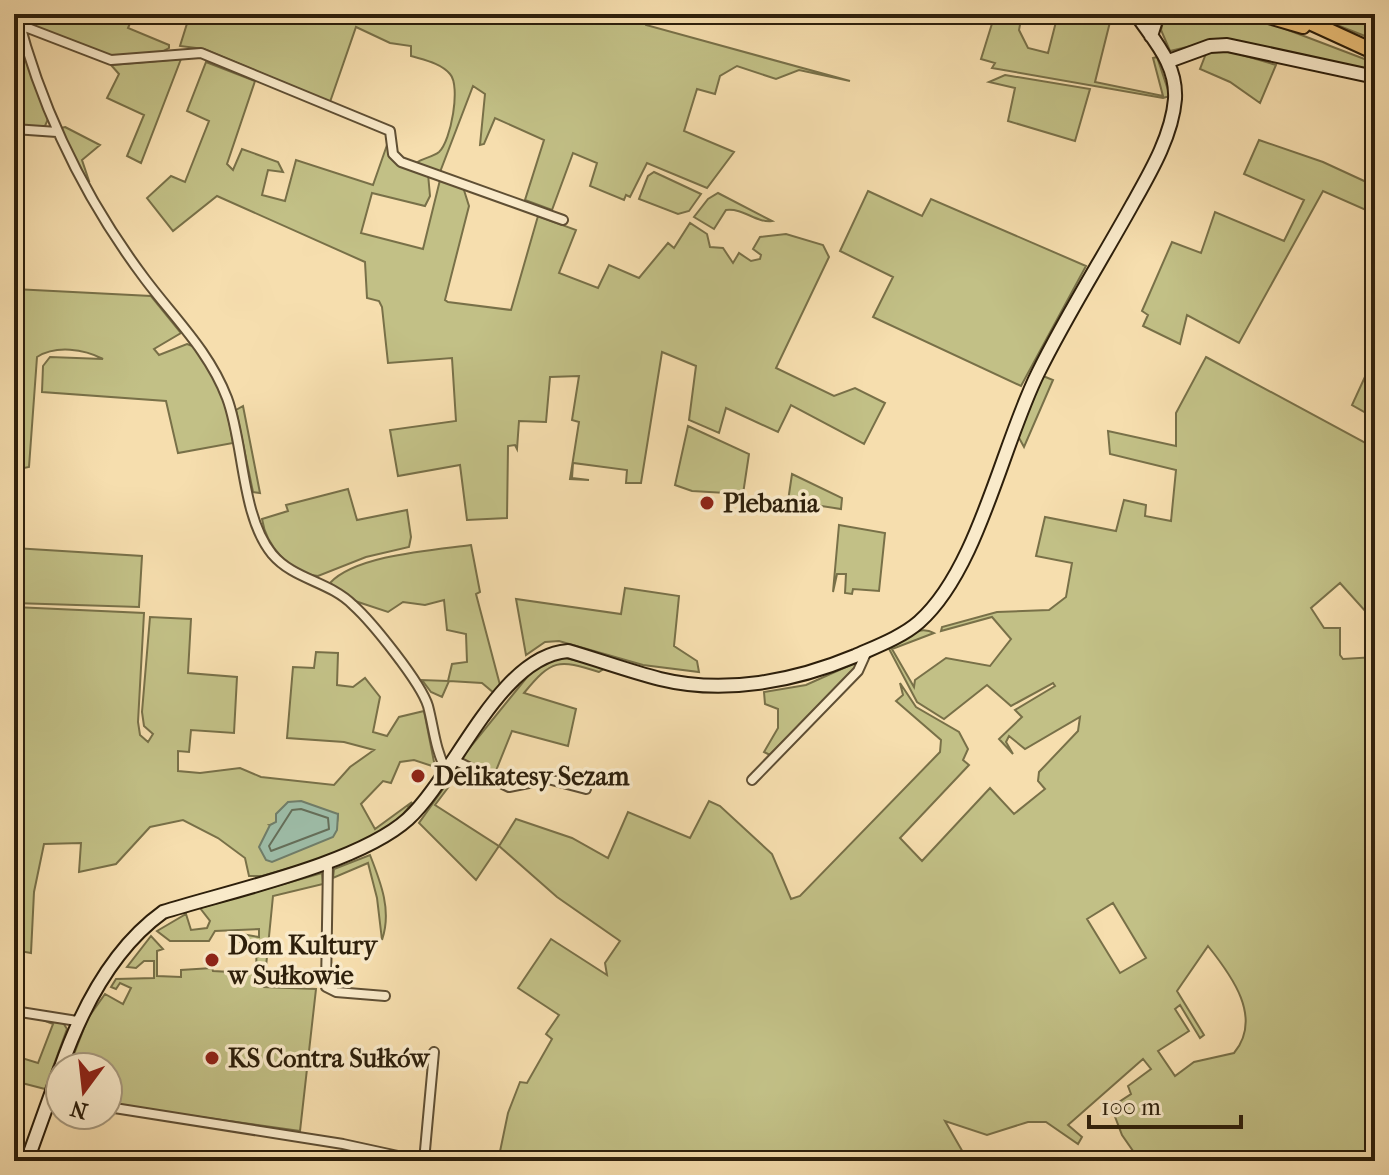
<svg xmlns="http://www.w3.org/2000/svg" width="1389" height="1175" font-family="'IM FELL French Canon',serif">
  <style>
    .green { fill: #c2c086; stroke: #787048; stroke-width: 2; fill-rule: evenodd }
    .water { fill: #9dbca7; stroke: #707d69; stroke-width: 2 }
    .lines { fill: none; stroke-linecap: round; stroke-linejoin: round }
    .shore { stroke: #656e59; stroke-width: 2 }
    .street-casing { stroke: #5f4f34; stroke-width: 12 }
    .secondary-casing { stroke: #2d1f0b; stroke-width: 16 }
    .primary-casing { stroke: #2d1f0b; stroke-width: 18 }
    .street { stroke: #f9eaca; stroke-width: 8 }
    .secondary { stroke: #f9eaca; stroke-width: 12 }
    .primary { stroke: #ebbf77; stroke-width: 14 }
    .poi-dot { fill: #8f2418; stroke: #f9eaca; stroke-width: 3 }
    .labels { text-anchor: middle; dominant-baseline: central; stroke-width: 7; stroke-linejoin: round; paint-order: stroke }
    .poi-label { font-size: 26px; font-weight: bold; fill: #2d1f0b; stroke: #f9eaca; text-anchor: start }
  </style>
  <rect width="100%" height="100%" fill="#f6deae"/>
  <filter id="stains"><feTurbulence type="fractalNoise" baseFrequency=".0025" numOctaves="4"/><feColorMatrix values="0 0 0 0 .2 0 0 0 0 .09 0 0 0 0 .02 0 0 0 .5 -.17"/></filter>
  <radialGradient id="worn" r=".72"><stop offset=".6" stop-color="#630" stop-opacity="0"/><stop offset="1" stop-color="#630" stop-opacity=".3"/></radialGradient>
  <path class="green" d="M22,14H134L128,28L169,45V48C125,76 67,41 26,22Z
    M190,14H644L646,25L850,81L799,70L776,79L737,66L720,76L715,94L697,89L684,131L734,152L707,188L647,163L630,197L626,195L624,200L590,186L597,163L573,153L552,210L525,200L544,140L495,118L484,144L480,145L485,94L473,86L440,172L416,163C423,158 433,157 439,152C451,141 461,86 450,74C441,63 424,60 411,56V46L390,43L356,27L330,102L204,49L180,46Z
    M995,14H1022L1019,30L1028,48L1048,53L1058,14H1112L1095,82L1163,96L1153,58L1157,57L1170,96L1163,98L992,68L995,63L981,59Z
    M1165,14H1246L1375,63V72L1204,43L1170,51L1161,30Z
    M1309,14H1375V40Z
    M14,34L21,39L48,119L45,126H14Z
    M1207,51L1232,52L1276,65L1260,103L1230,82L1200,69Z
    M181,59L141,163L127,156L144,115L107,98L119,74L111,65Z
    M206,62L255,81L227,164L233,170L242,149L278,162L283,172L268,170L262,195L285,201L296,160L373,185L387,145L393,160L428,174L430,196L425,206L372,193L361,233L423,249L440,180L463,187L469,206L445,300L448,302L511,310L538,216L576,230L559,273L598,288L609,265L639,278L668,243L674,248L690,223L707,234L710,247L723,248L733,263L739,253L751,261L760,259L761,255L753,249L760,237L786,234L823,245L829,257L776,368L834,396L855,388L885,403L864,444L791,405L778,432L726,408L719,433L689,420L696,366L662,352L641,483H626L627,470L573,463L572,478L589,480L570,479L579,422L572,420L579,376L550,377L546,422L519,421L517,449L515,445L508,446L507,518L467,520L460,465L398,476L390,430L456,421L452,358L388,363L382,307L379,301L367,298L365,262L217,196L173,231L147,198L171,176L185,182L209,121L187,111Z
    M1005,75L1090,89L1075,141L1008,121L1015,88L989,82Z
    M65,127L100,145L82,160L89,181H86L68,151L61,128Z
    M1259,140L1323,162L1375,186V214L1323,191L1239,343L1187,315L1180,344L1143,326L1148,315L1142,311L1172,242L1201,253L1215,212L1284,241L1304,200L1244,174Z
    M654,172L701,194L689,211L678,214L639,199L648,176Z
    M868,191L922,216L931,199L1086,266L1021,386L873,317L893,277L840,251Z
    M718,193L772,221C756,223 744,208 726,210L714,229L694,217L708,199Z
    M14,289L151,296L181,333L154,349L159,355L187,344C216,352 229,417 233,443L178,453L166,401L42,392L43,366L50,357L103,359C84,349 56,345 37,357L29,467L14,470Z
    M1375,355V418L1352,405Z
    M1206,357L1375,448V622L1340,583L1311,608L1324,628H1340V655L1343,659L1375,657V1161H1140L1122,1135L1114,1114L1119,1102L1131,1094L1128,1086L1151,1069L1143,1059L1068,1125L1082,1137L1078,1144L1046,1122H1028L987,1135L945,1121L968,1161H498L508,1113L520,1082L527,1083L552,1039L546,1034L559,1015L518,988L551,939L607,975L605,963L620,941L557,897L499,846L476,880L419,823L458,768L462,769L435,805L499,846L516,819L572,838L608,858L628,812L690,838L709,801L720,806L772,854L791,899L800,896L940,752L941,740L896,701L903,695L900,683L916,707L959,732L968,749L963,760L969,765L900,838L922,861L990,788L1014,814L1045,789L1038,781L1039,772L1078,731L1080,717L1025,749L1009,736L1006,742L1013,754L999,739L1022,717L1015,710L1055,686L1053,683L1011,706L987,685L944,719L917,702L888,647C902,639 918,624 934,633L892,649L914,687L915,680L946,658L990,666L1011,639L992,617L941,631L942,627L997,612L1049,610L1066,597L1072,563L1036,556L1045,517L1116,531L1124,500L1146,505L1145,516L1171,521L1176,470L1110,454L1108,431L1176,446V413ZM1113,903L1146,958L1120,973L1087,919ZM1208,946C1232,976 1263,1018 1234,1053L1194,1062L1175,1076L1158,1051L1189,1031L1175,1009L1180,1005L1200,1038L1204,1035L1177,991Z
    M1043,376L1053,380L1024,447L1018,436Z
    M243,406L260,493L253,492L236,410Z
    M688,426L749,454L743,494L692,491L675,485Z
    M792,474L842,498L841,509L788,501Z
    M348,489L357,520L407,510L411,537L409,547L366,557L318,576C290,573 266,546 262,519L288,511L286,505Z
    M839,525L885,533L879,591L853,589L852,594L845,593L846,574H837L833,592Z
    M471,545L480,592L476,594L500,685L494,693L482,683L449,681L442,697L431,692L422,680L448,681L452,664L467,662L466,634L447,630L444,600L425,605L403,602L388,612L355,601L330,583C356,555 434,550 471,545Z
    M14,548L142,556L139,607L14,603Z
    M625,588L679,596L674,646L697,661L699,672L643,665L559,641L545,642L526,655L516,599L621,614Z
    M14,607L144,613L138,722L140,735L148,742L153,734L144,726L142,712L150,617L191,619L188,673L237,677L234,733L191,730L189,752L178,751V771L200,773L240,768L261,777L334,785L350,767L374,750L344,742L287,738L293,667L314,668L316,652L338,653L337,685L353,687L365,678L380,697L373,732L387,736L399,717L424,711L435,767L414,760L400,762L391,783L383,781L361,804L375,829L412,802C387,845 307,863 262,876H249L245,858L218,838L183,820L150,827L116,864L79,872L81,843L44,844L34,892L31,953L14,950ZM338,814C337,836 330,838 310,844L270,825Z
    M560,657L607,667L599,672C558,659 552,659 524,693L576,709L568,746L512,731L493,778L463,763V756L532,671L546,660Z
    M857,662L859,665L770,755L764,752L778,728V709L765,704L764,692L806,685Z
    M370,855C381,883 392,911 382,940L377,898L368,863L333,878L334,869Z
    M322,873L323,884L273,896L264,987L316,989L300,1131L108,1104V1067H69L88,1018L105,994L123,1004L131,988L120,983L116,989L111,987L116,979L154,978V961H144L136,968L127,967L151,936L163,949L157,951V976L181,977V970L212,968L213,971L249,973L256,969L257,943L240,942L241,934L259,937V929L215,931L209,941H170L157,931L186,914L191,930L207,928L210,921L200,908Z
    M38,1018L62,1021L67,1029L45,1089L14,1081L17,1061L22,1058L38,1063L53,1024Z"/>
  <path class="water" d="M301,801L338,814L337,830L333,837L272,862L266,860L259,847L270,825L276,822V814L288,802Z"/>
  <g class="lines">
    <path class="shore" d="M301,809L328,818L329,829L271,851L269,846L292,810Z"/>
    <g class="street-casing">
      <path id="street" d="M17,14C42,111 85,199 145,279C175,319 209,351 227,398C244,443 241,516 272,554C294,580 329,581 353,605C372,622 421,683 428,706C434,729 435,749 446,770
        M20,25L111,60L201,53L390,131L393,154L401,162L563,220
        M14,129L57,132
        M454,760L509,787L548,779L586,789
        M752,780L858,671L867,651
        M328,862L326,987L336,992L385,996
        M14,1011L77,1021
        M108,1107L343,1144L421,1161
        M424,1161L434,1052"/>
    </g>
    <g class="secondary-casing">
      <path id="secondary" d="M1151,36L1158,14
        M1169,61L1210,46L1227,45L1375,77
        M61,1067C81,1010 113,948 163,912C230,891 358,864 408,819C455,776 499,656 568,651C599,660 629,671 660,679C725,695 795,681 855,656C875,647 902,637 919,622C978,570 1002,445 1038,373C1066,316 1101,261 1132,205C1150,173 1172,136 1175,99C1177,64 1154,41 1136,14
        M27,1161L60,1069"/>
    </g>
    <g class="primary-casing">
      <path id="primary" d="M1262,14L1303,26
        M1292,14L1375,52"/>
    </g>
    <use href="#street" class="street"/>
    <use href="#secondary" class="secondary"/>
    <use href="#primary" class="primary"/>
  </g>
  <g class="poi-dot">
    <circle cx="707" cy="503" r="8"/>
    <circle cx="418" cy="776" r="8"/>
    <circle cx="212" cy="960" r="8"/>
    <circle cx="212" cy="1058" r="8"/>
  </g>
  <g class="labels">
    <g class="poi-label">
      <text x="723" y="503">Plebania</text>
      <text x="434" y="776">Delikatesy Sezam</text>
      <text x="228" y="945">Dom Kultury<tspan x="228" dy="30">w Sułkowie</tspan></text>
      <text x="228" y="1058">KS Contra Sułków</text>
    </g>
  </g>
  <rect width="1389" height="1175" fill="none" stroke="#f6deae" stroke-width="48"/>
  <rect x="16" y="16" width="1357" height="1143" fill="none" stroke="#2d1f0b" stroke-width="4"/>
  <rect x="24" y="24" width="1341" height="1127" fill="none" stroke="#2d1f0b" stroke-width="2"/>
  <g transform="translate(84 1091) rotate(195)"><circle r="38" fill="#f9eaca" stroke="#a7997e" stroke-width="2"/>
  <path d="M0-6L14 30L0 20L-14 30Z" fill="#8f2418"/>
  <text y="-12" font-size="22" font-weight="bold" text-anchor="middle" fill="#2d1f0b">N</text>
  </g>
  <path d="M1089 1115v12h152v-12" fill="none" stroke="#2d1f0b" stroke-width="4"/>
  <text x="1101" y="1115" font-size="24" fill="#2d1f0b" stroke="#f9eaca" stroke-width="6" paint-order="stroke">100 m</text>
  <rect width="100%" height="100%" filter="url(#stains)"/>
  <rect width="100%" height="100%" fill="url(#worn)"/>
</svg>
